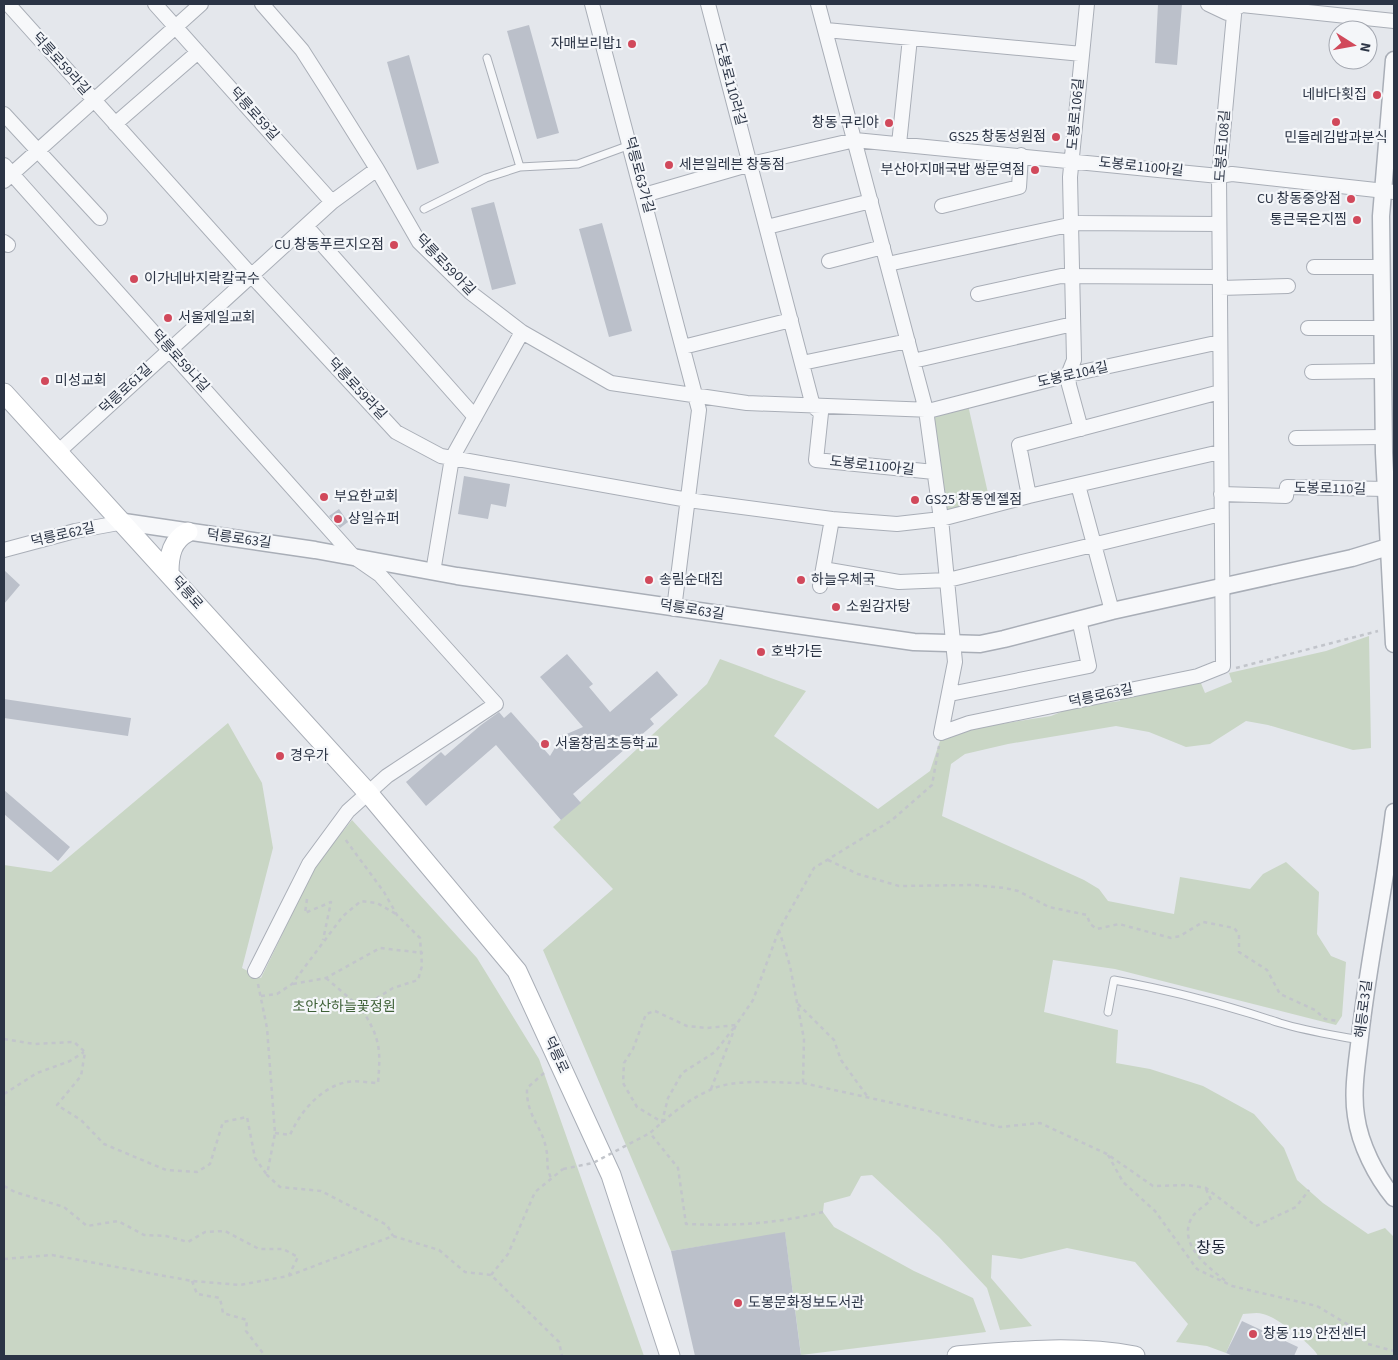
<svg xmlns="http://www.w3.org/2000/svg" width="1398" height="1360" font-family="'Source Sans 3','Noto Sans KR',sans-serif">
  <style>
    .green { fill: #c9d6c5 }
    .building { fill: #bbc0ca }
    .lines { fill: none; stroke-linecap: round; stroke-linejoin: round }
    .service-casing { stroke: #a9aeb7; stroke-width: 9 }
    .minor-casing { stroke: #a9aeb7; stroke-width: 16 }
    .tertiary-casing { stroke: #a9aeb7; stroke-width: 19 }
    .secondary-casing { stroke: #a9aeb7; stroke-width: 21 }
    .path { stroke: #c2c5cb; stroke-width: 2.5; stroke-dasharray: 4 4; stroke-linecap: butt }
    .service { stroke: #f7f8fa; stroke-width: 7 }
    .minor { stroke: #f7f8fa; stroke-width: 14 }
    .tertiary { stroke: #f7f8fa; stroke-width: 16 }
    .secondary { stroke: #fff; stroke-width: 19 }
    .path-bridge { stroke: #c2c5cb; stroke-width: 2.5; stroke-dasharray: 4 4; stroke-linecap: butt }
    .poi-dot { fill: #d1495b; stroke: #f4f6f9; stroke-width: 2 }
    .labels { text-anchor: middle; dominant-baseline: central; stroke-width: 4.5; stroke-linejoin: round; paint-order: stroke }
    .poi-label { font-size: 14px; fill: #2b3445; stroke: #f4f6f9; text-anchor: start }
    .street-label { font-size: 14px; fill: #2b3445; stroke: #f4f6f9 }
    .park-label { font-size: 14px; fill: #3f6138; stroke: #f4f6f9 }
    .quarter-label { font-size: 16px; fill: #1d2536; stroke: #f4f6f9 }
  </style>
  <rect width="100%" height="100%" fill="#e4e7ec"/>
  <path class="green" d="M968,405L990,502L948,513L932,415Z
    M1369,636L1371,748L1353,750L1268,725L1246,721L1210,744L1186,747L1149,732L1116,726L1008,744L965,754L951,764L942,816L1084,880L1099,889L1108,901L1174,914L1180,877L1250,889L1263,874L1286,862L1319,892L1317,934L1331,956L1346,962L1342,1016L1336,1025L1115,969L1053,960L1044,1012L1118,1030L1116,1063L1150,1069L1203,1086L1254,1114L1284,1148L1297,1180L1323,1203L1368,1234L1385,1228L1394,1237V1356H1318C1313,1345 1275,1316 1263,1314C1257,1312 1249,1314 1243,1314L1226,1353L1207,1346L1176,1342L1188,1324L1135,1262L1067,1248L1021,1259L992,1255L991,1278L1032,1326L1000,1330L987,1288L939,1237L872,1175L861,1176L850,1196L824,1203L823,1212L834,1227L914,1271L973,1298L986,1332L801,1355L785,1233L671,1251L543,950L613,889L553,827L707,684L720,659L806,691L774,736L878,809L930,771L941,738L969,729L1051,716L1071,708L1120,701L1121,694L1198,676L1205,693L1232,682L1229,673L1326,651Z
    M228,723L262,783L273,848L242,968L261,978L317,863L352,820L477,958L539,1059L644,1356H4V865L51,872Z"/>
  <path class="building" d="M1158,4H1182L1177,65L1155,63Z
    M529,25L559,133L537,139L507,31Z
    M409,55L439,163L417,170L387,62Z
    M494,202L516,284L492,290L471,208Z
    M602,223L632,331L609,337L579,229Z
    M464,476L510,484L506,507L491,504L488,519L458,514Z
    M339,509L348,522L340,528L329,516Z
    M4,570L20,585L4,604Z
    M567,654L593,684L589,687L610,712L657,671L678,695L650,719L654,724L573,794L581,803L561,820L496,745L426,806L406,782L441,752L445,756L481,725L499,712L504,718L511,712L550,756L562,736L583,727L540,677Z
    M4,699L131,718L128,736L4,718Z
    M4,790L70,847L58,861L4,814Z
    M785,1232L801,1356H695L671,1251Z
    M1242,1321L1298,1347L1294,1356H1233L1226,1353Z"/>
  <g class="lines">
    <g class="service-casing">
      <path id="service" d="M487,58L520,167
        M424,209L486,178L520,167L578,164L630,145
        M1108,1012L1114,980C1170,990 1226,1005 1280,1023C1306,1031 1333,1035 1359,1040"/>
    </g>
    <g class="minor-casing">
      <path id="minor" d="M8,4L251,275L396,432L441,456L688,500L832,519L897,524L941,519L1029,496L1220,452
        M155,4L332,202
        M262,4L302,50L325,86L377,169L419,242L471,293L522,332L611,383L747,403L932,410L1068,375L1220,342
        M592,4L699,410L674,609
        M708,4L813,406L821,413L816,460L934,472
        M818,4L926,410L941,519L955,662L941,733
        M1208,4L1227,13L1242,5L1394,21
        M826,30L1082,54
        M4,114L100,218
        M115,124L198,52
        M899,144L910,38
        M4,165L354,557L380,575L496,704L387,776L348,811L309,864L255,971
        M4,181L201,4
        M644,195L751,164L855,140L1219,176L1232,174L1394,192
        M942,206L1019,187L1021,155
        M306,226L475,417
        M767,227L871,201
        M4,242L8,245
        M829,261L883,247
        M888,264L1078,223L1219,224
        M1314,267H1381
        M1220,288L1288,286
        M978,294L1061,276L1220,277
        M1308,328H1382
        M683,347L791,320
        M913,361L1073,324
        M802,363L908,341
        M1312,372L1384,371
        M1081,429L1069,385L1068,375L1074,360L1070,177L1087,4
        M1296,438L1384,437
        M58,452L332,202L377,169
        M1078,485L1112,611
        M1221,494L1286,496L1287,487L1386,489
        M1029,496L1019,445L1220,392
        M4,550L75,531L124,522
        M823,569L899,582L948,580L1221,514
        M433,572L452,458L522,332
        M820,586L832,519
        M950,694L1089,666L1079,619
        M941,733L969,723L1198,676L1223,666L1219,176L1235,4"/>
    </g>
    <g class="tertiary-casing">
      <path id="tertiary" d="M1394,60L1381,216L1384,453L1394,644
        M124,522L315,550L457,576L914,642L980,644L1004,639L1112,611L1352,558L1388,547
        M1394,812C1385,887 1368,962 1360,1037C1357,1063 1352,1091 1356,1116C1360,1145 1376,1176 1394,1198"/>
    </g>
    <g class="secondary-casing">
      <path id="secondary" d="M4,393L369,794L517,971L611,1175L670,1356
        M169,572C169,555 172,540 188,532
        M957,1356C1017,1351 1075,1345 1135,1356"/>
    </g>
    <path class="path" d="M1236,668L1378,631
      M828,860L858,874L899,886L974,885L1005,888L1018,891L1049,907L1087,915L1090,924L1097,929L1119,924L1171,938L1180,936L1203,922L1234,928L1239,934V952L1267,970L1280,994L1315,1010L1325,1019L1338,1021
      M307,899L305,913L331,902L323,940
      M326,978L361,1008
      M258,984L267,1028L275,1133L267,1175L280,1187L321,1191L387,1225L393,1236
      M293,984L326,978L380,948L423,953
      M261,996L277,994L292,984L343,916L361,901L377,903L396,914
      M798,1004L834,1040L841,1060L867,1096
      M655,1011L687,1026L707,1028L736,1025L715,1052L682,1073L668,1098L662,1122L637,1107L623,1083L624,1063L633,1049L646,1014Z
      M4,1039L34,1044L74,1042L85,1052L81,1076L57,1105L81,1120L104,1144L166,1170L197,1172L210,1164L223,1122L247,1117L255,1158L267,1175
      M544,1073L527,1088C526,1116 542,1126 546,1148C549,1161 545,1165 551,1178
      M803,1083L1000,1127L1040,1123L1107,1154L1153,1186L1187,1185L1206,1188L1256,1226L1296,1207L1309,1190
      M711,1089L736,1025L753,1000L779,930
      M4,1094L37,1073L70,1061L84,1052
      M4,1102V1110
      M275,1133L290,1135C300,1112 321,1087 347,1082C357,1080 369,1083 378,1083C381,1048 380,1038 361,1008L393,988L418,980L422,966L420,938L397,915L384,892L345,839
      M1108,1155L1123,1182L1155,1211L1197,1269L1232,1286L1317,1306L1347,1324L1368,1344L1394,1351
      M4,1186L15,1192L64,1207L87,1226L118,1221L144,1235L166,1236L188,1242L205,1232L225,1231L259,1249H283L298,1257L289,1275
      M1206,1189L1211,1200C1205,1206 1194,1212 1191,1219C1178,1245 1209,1268 1227,1282
      M823,1212C774,1224 736,1226 686,1224L678,1168L650,1133C669,1116 687,1100 710,1090C733,1078 777,1083 803,1083L804,1039L790,966L779,930L814,868L892,820L932,785L939,746
      M4,1259L52,1255L192,1281L240,1285L288,1276L393,1236L439,1250L465,1272L491,1275L559,1342L562,1356
      M491,1275L508,1254L535,1192L563,1169
      M192,1281L197,1294L220,1298L223,1313L247,1320L246,1331L265,1356"/>
    <use href="#service" class="service"/>
    <use href="#minor" class="minor"/>
    <use href="#tertiary" class="tertiary"/>
    <use href="#secondary" class="secondary"/>
    <path class="path-bridge" d="M563,1169L593,1163L650,1133"/>
  </g>
  <g class="poi-dot">
    <circle cx="632" cy="44" r="5"/>
    <circle cx="1377" cy="95" r="5"/>
    <circle cx="1336" cy="122" r="5"/>
    <circle cx="889" cy="123" r="5"/>
    <circle cx="1056" cy="137" r="5"/>
    <circle cx="669" cy="165" r="5"/>
    <circle cx="1035" cy="170" r="5"/>
    <circle cx="1351" cy="199" r="5"/>
    <circle cx="1357" cy="220" r="5"/>
    <circle cx="394" cy="245" r="5"/>
    <circle cx="134" cy="279" r="5"/>
    <circle cx="168" cy="318" r="5"/>
    <circle cx="45" cy="381" r="5"/>
    <circle cx="324" cy="497" r="5"/>
    <circle cx="915" cy="500" r="5"/>
    <circle cx="338" cy="519" r="5"/>
    <circle cx="649" cy="580" r="5"/>
    <circle cx="801" cy="580" r="5"/>
    <circle cx="836" cy="607" r="5"/>
    <circle cx="761" cy="652" r="5"/>
    <circle cx="545" cy="744" r="5"/>
    <circle cx="280" cy="756" r="5"/>
    <circle cx="738" cy="1303" r="5"/>
    <circle cx="1253" cy="1334" r="5"/>
  </g>
  <g class="labels">
    <g class="poi-label">
      <text x="622" y="44" text-anchor="end">자매보리밥1</text>
      <text x="1367" y="95" text-anchor="end">네바다횟집</text>
      <text x="879" y="123" text-anchor="end">창동 쿠리야</text>
      <text x="1046" y="137" text-anchor="end">GS25 창동성원점</text>
      <text x="1336" y="138" text-anchor="middle">민들레김밥과분식</text>
      <text x="679" y="165">세븐일레븐 창동점</text>
      <text x="1025" y="170" text-anchor="end">부산아지매국밥 쌍문역점</text>
      <text x="1341" y="199" text-anchor="end">CU 창동중앙점</text>
      <text x="1347" y="220" text-anchor="end">통큰묵은지찜</text>
      <text x="384" y="245" text-anchor="end">CU 창동푸르지오점</text>
      <text x="144" y="279">이가네바지락칼국수</text>
      <text x="178" y="318">서울제일교회</text>
      <text x="55" y="381">미성교회</text>
      <text x="334" y="497">부요한교회</text>
      <text x="925" y="500">GS25 창동엔젤점</text>
      <text x="348" y="519">상일슈퍼</text>
      <text x="659" y="580">송림순대집</text>
      <text x="811" y="580">하늘우체국</text>
      <text x="846" y="607">소원감자탕</text>
      <text x="771" y="652">호박가든</text>
      <text x="555" y="744">서울창림초등학교</text>
      <text x="290" y="756">경우가</text>
      <text x="748" y="1303">도봉문화정보도서관</text>
      <text x="1263" y="1334">창동 119 안전센터</text>
    </g>
    <g class="street-label">
      <text transform="translate(61 64) rotate(48)">덕릉로59라길</text>
      <text transform="translate(730 84) rotate(75)">도봉로110라길</text>
      <text transform="translate(254 114) rotate(48)">덕릉로59길</text>
      <text transform="translate(1076 114) rotate(-85)">도봉로106길</text>
      <text transform="translate(1223 146) rotate(-86)">도봉로108길</text>
      <text transform="translate(1141 167) rotate(6)">도봉로110아길</text>
      <text transform="translate(639 175) rotate(75)">덕릉로63가길</text>
      <text transform="translate(445 265) rotate(46)">덕릉로59아길</text>
      <text transform="translate(180 361) rotate(48)">덕릉로59나길</text>
      <text transform="translate(1073 375) rotate(-13)">도봉로104길</text>
      <text transform="translate(126 389) rotate(-43)">덕릉로61길</text>
      <text transform="translate(357 389) rotate(47)">덕릉로59라길</text>
      <text transform="translate(872 466) rotate(6)">도봉로110아길</text>
      <text transform="translate(1330 489) rotate(1)">도봉로110길</text>
      <text transform="translate(63 535) rotate(-13)">덕릉로62길</text>
      <text transform="translate(239 539) rotate(8)">덕릉로63길</text>
      <text transform="translate(187 593) rotate(48)">덕릉로</text>
      <text transform="translate(692 610) rotate(9)">덕릉로63길</text>
      <text transform="translate(1101 696) rotate(-12)">덕릉로63길</text>
      <text transform="translate(1364 1009) rotate(-83)">해등로3길</text>
      <text transform="translate(556 1055) rotate(65)">덕릉로</text>
    </g>
    <g class="park-label">
      <text x="344" y="1007">초안산하늘꽃정원</text>
    </g>
    <g class="quarter-label">
      <text x="1211" y="1248">창동</text>
    </g>
  </g>
  <rect width="1398" height="1360" fill="none" stroke="#2b3445" stroke-width="10"/>
  <g transform="translate(1353 45) rotate(101)"><circle r="24" fill="#f4f6f9" stroke="#a4a8b1"/>
  <path d="M0-4L9 19L0 12L-9 19Z" fill="#d1495b"/>
  <text y="-8" font-size="14" font-weight="bold" text-anchor="middle" fill="#2b3445">N</text>
  </g>
</svg>
